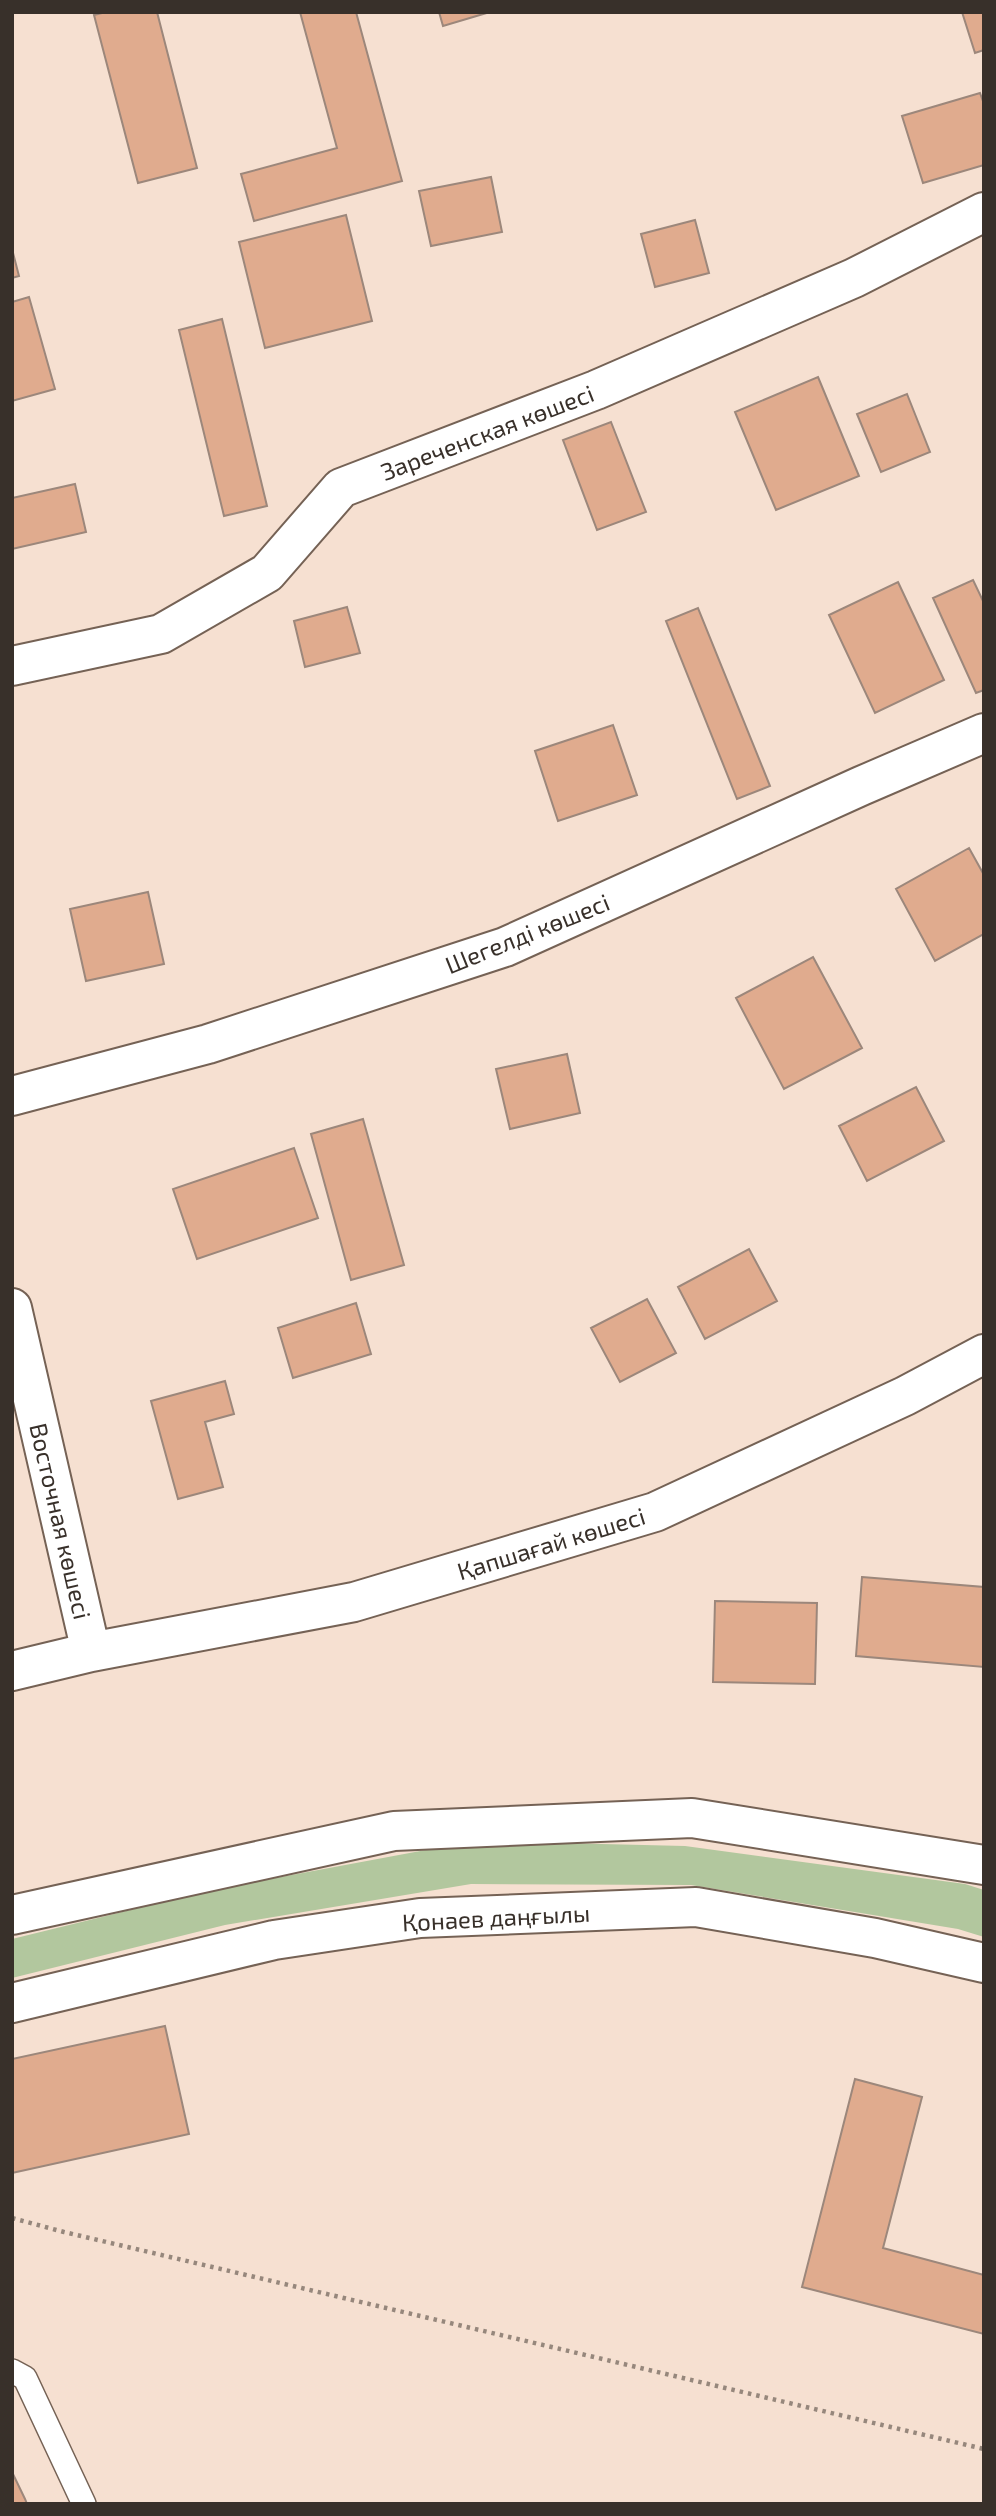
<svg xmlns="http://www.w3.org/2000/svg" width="996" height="2516" font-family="'Exo 2',sans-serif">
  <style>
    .green { fill: #b2c79e }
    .building { fill: #e0ab8e; stroke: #9c877b; stroke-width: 2 }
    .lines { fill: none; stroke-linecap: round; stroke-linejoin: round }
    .lane-casing { stroke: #756255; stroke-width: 26 }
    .street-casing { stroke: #756255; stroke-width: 42 }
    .secondary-casing { stroke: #756255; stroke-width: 42 }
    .path { stroke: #96877c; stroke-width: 4.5; stroke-dasharray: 3.5 5; stroke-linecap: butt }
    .lane { stroke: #fff; stroke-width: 23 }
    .street { stroke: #fff; stroke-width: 38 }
    .secondary { stroke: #fff; stroke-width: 38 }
    .labels { text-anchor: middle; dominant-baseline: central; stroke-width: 5; stroke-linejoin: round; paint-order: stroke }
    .street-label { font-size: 24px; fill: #38302a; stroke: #fff }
  </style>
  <rect width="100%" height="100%" fill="#f6e0d1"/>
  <path class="green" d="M474,1841L685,1846L965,1884L984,1890V1937L958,1929L691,1885L471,1884L225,1925L12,1978V1939L216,1889Z"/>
  <path class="building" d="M106,12H157L197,168L138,183L94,15Z
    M300,12H356L402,181L254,221L241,174L337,148Z
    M439,12H490L443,26Z
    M962,12H984V50L975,53Z
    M980,93L984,104V165L923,183L902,116Z
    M491,177L502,232L431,246L419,191Z
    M346,215L372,321L265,348L239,242Z
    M695,220L709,273L655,287L641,234Z
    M12,249L19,276L12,278Z
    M29,297L55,389L12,401V302Z
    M222,319L267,506L224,516L179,330Z
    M818,377L859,476L776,510L735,412Z
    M907,394L930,452L881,472L857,414Z
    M611,422L646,512L597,530L563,440Z
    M75,484L86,532L12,549V498Z
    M973,580L984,603V690L976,693L933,598Z
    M898,582L944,680L875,713L829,615Z
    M347,607L360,653L305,667L294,621Z
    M698,608L770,786L737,799L666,621Z
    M613,725L637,795L558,821L535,751Z
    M969,848L984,875V934L935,961L896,889Z
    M148,892L164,964L86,981L70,909Z
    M813,957L862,1048L784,1089L736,998Z
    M567,1054L580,1113L510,1129L496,1069Z
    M916,1087L944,1141L867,1181L839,1126Z
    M363,1119L404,1265L351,1280L311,1134Z
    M294,1148L318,1218L197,1259L173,1189Z
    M749,1249L777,1301L705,1339L678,1287Z
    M647,1299L676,1353L620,1382L591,1328Z
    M356,1303L371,1354L293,1378L278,1328Z
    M225,1381L234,1414L205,1422L223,1487L178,1499L151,1401Z
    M862,1577L984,1587V1667L856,1656Z
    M715,1601L817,1603L815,1684L713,1682Z
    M165,2026L189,2134L12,2173V2059Z
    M855,2079L922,2097L883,2248L984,2275V2334L802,2287Z
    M12,2472L25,2499L27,2504H12Z"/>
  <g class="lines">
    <g class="lane-casing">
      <path id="lane" d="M12,2371L25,2378L84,2504"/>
    </g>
    <g class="street-casing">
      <path id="street" d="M12,666L161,634L267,573L341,488L596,390L854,278L984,212
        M12,1096L208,1044L505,947L861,786L984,733
        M12,1308L91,1652
        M12,1671L91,1652L354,1602L655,1512L905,1396L984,1354"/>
    </g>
    <g class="secondary-casing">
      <path id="secondary" d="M12,1915L394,1831L692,1818L984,1865
        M12,2003L274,1940L420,1918L696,1907L875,1938L984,1963"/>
    </g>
    <path class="path" d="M12,2218L64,2232L984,2449"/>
    <use href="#lane" class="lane"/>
    <use href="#street" class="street"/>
    <use href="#secondary" class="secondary"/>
  </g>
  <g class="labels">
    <g class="street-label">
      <text transform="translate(487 432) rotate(-21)">Зареченская көшесі</text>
      <text transform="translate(527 933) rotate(-22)">Шегелді көшесі</text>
      <text transform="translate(61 1521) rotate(77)">Восточная көшесі</text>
      <text transform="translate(551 1543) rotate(-17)">Қапшағай көшесі</text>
      <text transform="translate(496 1917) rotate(-3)">Қонаев даңғылы</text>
    </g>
  </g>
  <rect width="996" height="2516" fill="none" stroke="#38302a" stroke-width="28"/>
</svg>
